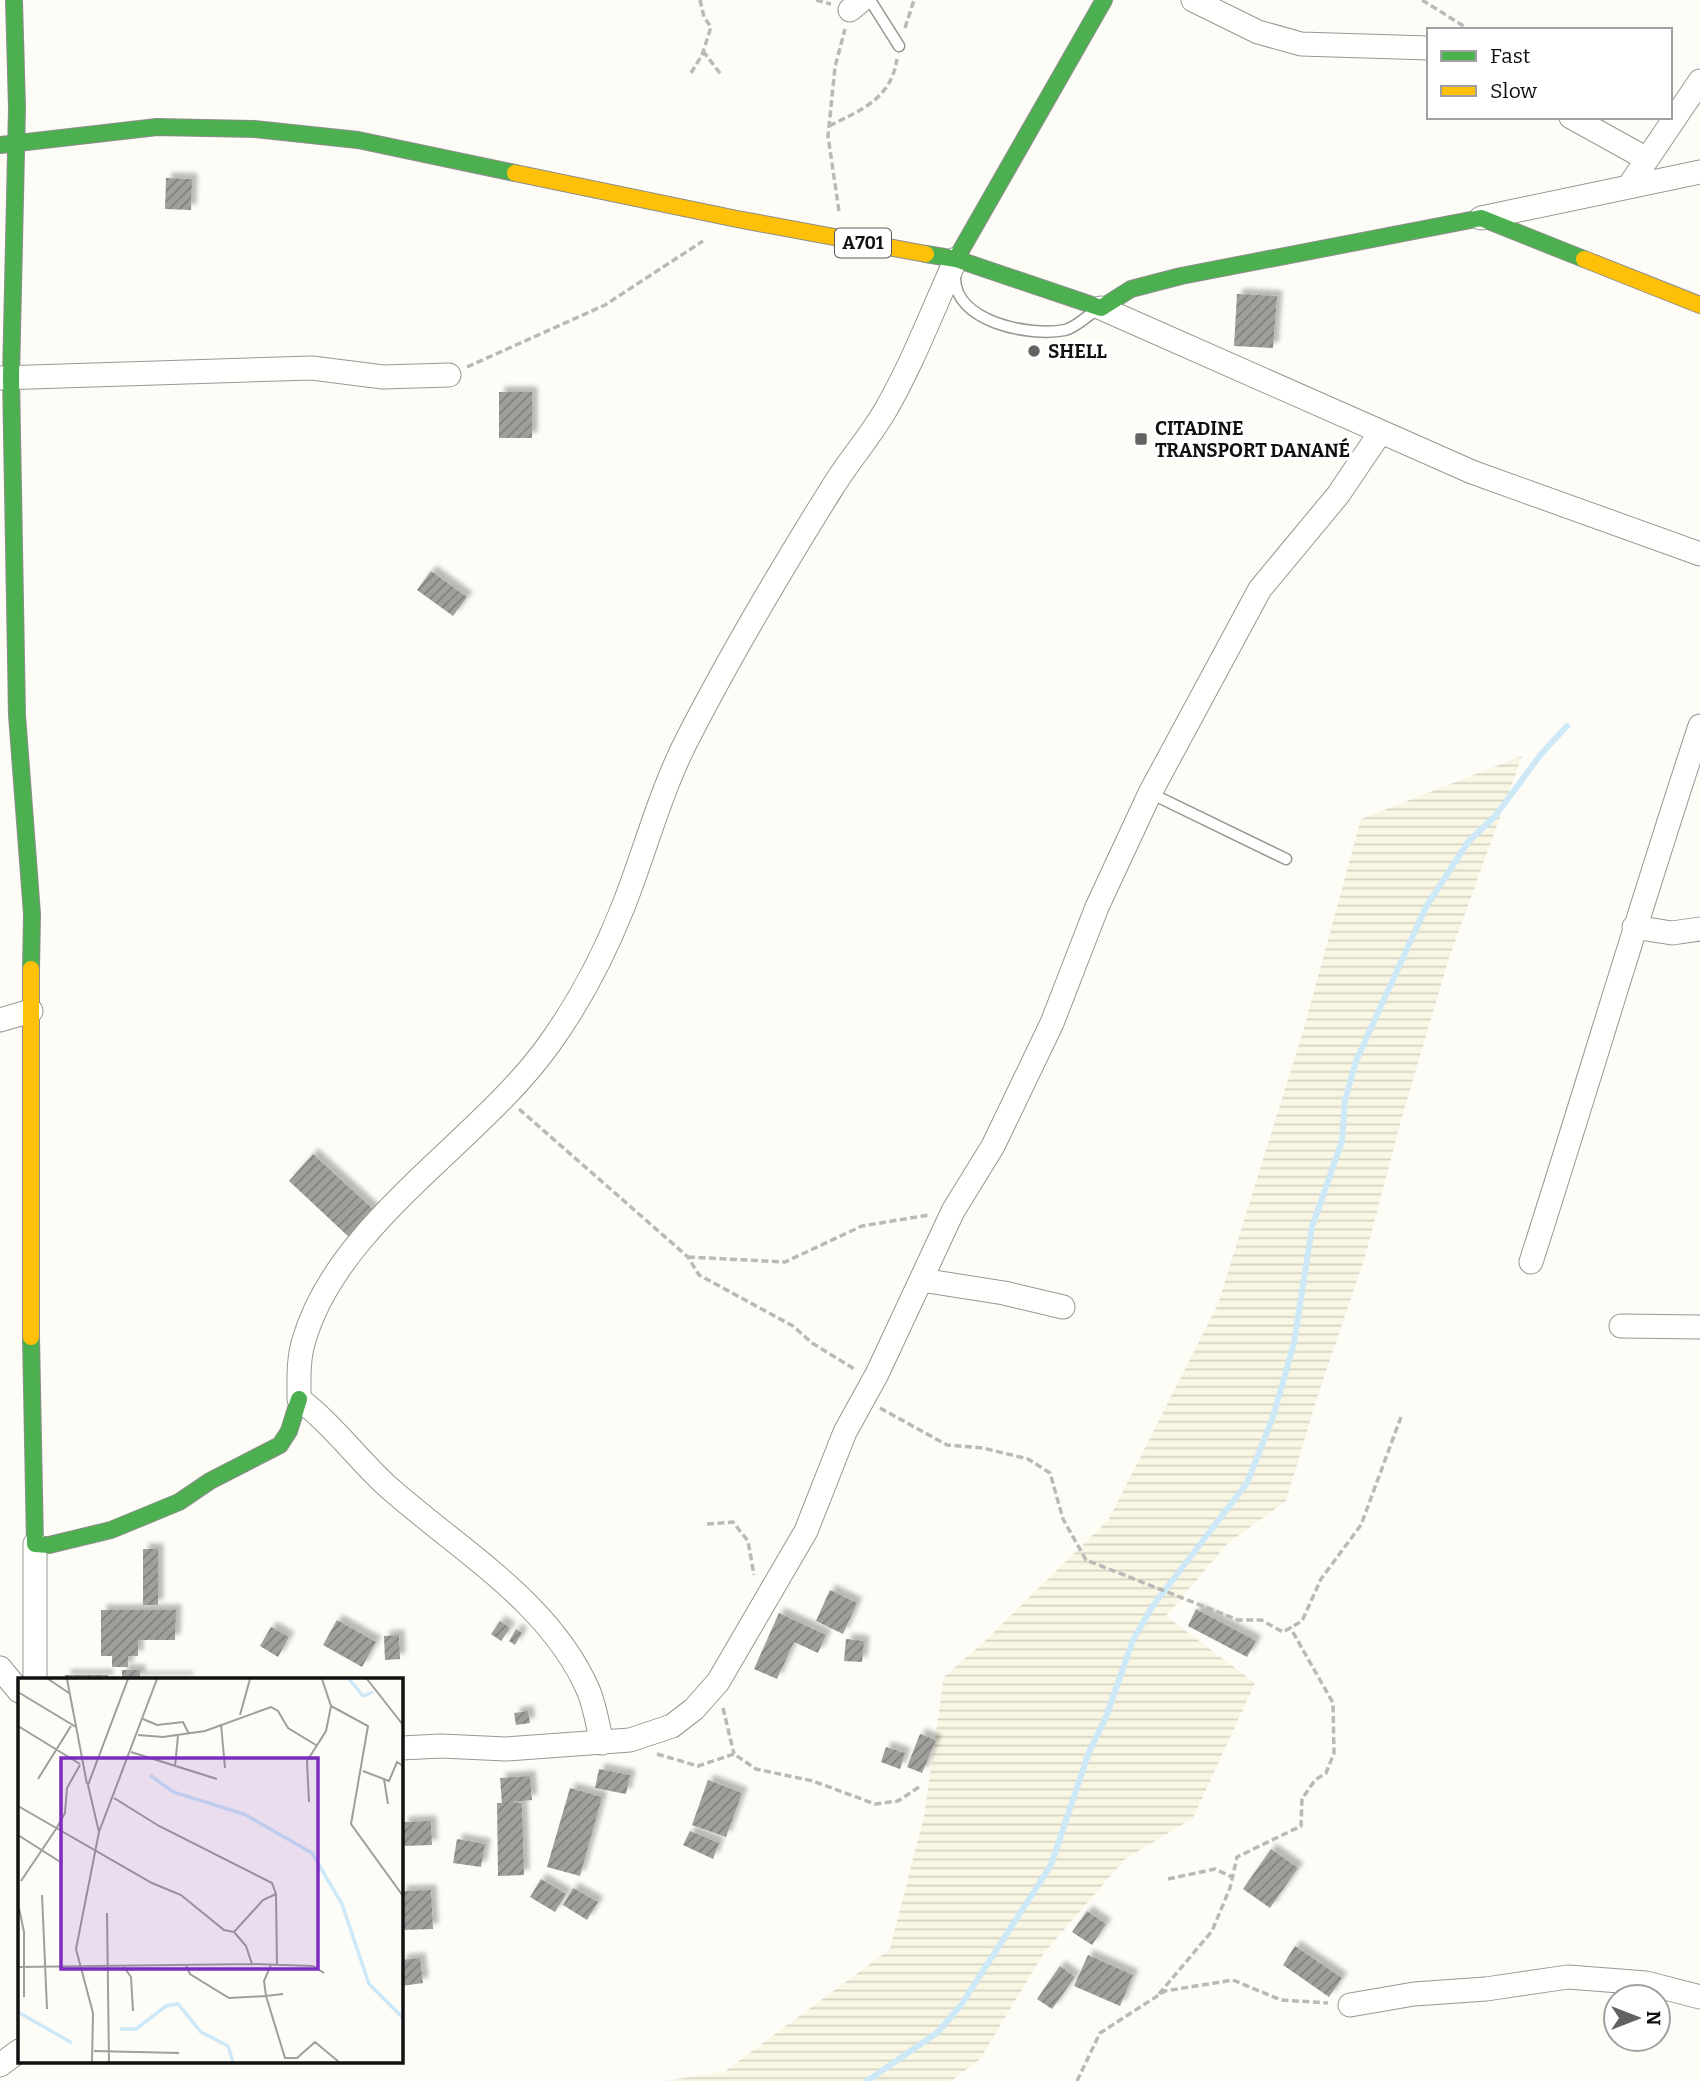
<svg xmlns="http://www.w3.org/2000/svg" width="1700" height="2081" font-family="Bitter,serif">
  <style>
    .farmland { fill: url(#farmland-rules) }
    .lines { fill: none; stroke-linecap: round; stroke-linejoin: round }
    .stream { stroke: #cde8f7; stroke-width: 6 }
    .building { fill: url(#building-hatch); filter: url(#shadow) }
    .lane-casing { stroke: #979795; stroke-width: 13 }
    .street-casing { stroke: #979795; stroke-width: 25 }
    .fast-casing { stroke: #8e8d8b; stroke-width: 18 }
    .slow-casing { stroke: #8e8d8b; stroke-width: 18 }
    .path { stroke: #b9b9b8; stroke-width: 3.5; stroke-dasharray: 7 3.5; stroke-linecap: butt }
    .lane { stroke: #fffffe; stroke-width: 10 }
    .street { stroke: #fffffe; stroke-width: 23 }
    .fast { stroke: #4caf50; stroke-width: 16 }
    .slow { stroke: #ffc107; stroke-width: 16 }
    .poi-dot { fill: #646362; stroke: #fff; stroke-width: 2.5 }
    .labels { text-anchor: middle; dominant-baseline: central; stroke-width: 7; stroke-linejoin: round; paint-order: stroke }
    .shield { fill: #fff; stroke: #585858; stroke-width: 2 }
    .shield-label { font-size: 18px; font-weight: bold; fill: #111 }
    .poi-label { font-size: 19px; font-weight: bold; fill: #111; stroke: #fff; text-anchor: start }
    .inset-river { fill: none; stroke: #cde8f7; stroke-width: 3.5 }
    .inset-road { fill: none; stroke: #9f9e9b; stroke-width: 2 }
    .view { fill: #7b2cbf; fill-opacity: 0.15; stroke: #7b2cbf; stroke-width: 3.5 }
    .inset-edge { fill: none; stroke: #111; stroke-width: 3.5 }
  </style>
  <defs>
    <pattern id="farmland-rules" width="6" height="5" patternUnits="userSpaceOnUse" patternTransform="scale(1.75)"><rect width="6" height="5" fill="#f9f7e4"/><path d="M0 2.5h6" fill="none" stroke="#d4d3c3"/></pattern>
    <pattern id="building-hatch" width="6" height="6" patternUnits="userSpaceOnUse" patternTransform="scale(1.75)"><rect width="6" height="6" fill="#a19f9c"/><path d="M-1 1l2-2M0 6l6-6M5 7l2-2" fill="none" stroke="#82807e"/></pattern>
    <filter id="shadow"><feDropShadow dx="5.5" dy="-5.5" stdDeviation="2" flood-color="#0004"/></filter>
  </defs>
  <rect width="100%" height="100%" fill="#fdfcf7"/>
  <path class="farmland" d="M1522,756L1449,958L1403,1113L1365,1257L1317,1398L1286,1501L1227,1544L1166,1616L1255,1683L1193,1818L1125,1859L1044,1953L980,2059L951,2081H664L724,2072L890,1949L924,1816L944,1677L985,1641L1109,1519L1218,1304L1304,1028L1361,819Z"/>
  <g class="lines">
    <path class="stream" d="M867,2081L938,2032L961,2005L1051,1865L1089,1752L1106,1717L1133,1640L1152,1607L1247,1483L1273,1417L1294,1343L1312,1227L1342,1141L1345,1100L1356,1061L1426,907L1468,842L1496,815L1541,754L1567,726"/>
  </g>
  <path class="building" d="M166,178L192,179L191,210L165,209Z
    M1237,294L1277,296L1273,348L1234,346Z
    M499,392H532V438H499Z
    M431,571L467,597L453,616L417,590Z
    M313,1154L376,1212L351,1239L289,1181Z
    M143,1549H158V1605H143Z
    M830,1590L857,1603L843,1634L816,1621Z
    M1196,1609L1256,1641L1247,1657L1188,1626Z
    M101,1610H176L175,1640H138V1656H128V1667H112V1656H101Z
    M779,1613L826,1635L818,1653L794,1642L777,1679L754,1669Z
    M337,1620L376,1642L362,1667L323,1645Z
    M500,1621L510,1628L501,1641L491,1634Z
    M271,1627L289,1637L278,1657L260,1646Z
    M516,1629L522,1633L515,1645L509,1641Z
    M399,1635L400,1659L385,1660L384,1636Z
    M846,1639L864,1641L862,1662L844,1661Z
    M122,1670H140V1677H188V1680H122Z
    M65,1675H108V1680H65Z
    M528,1711L530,1723L516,1725L514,1713Z
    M920,1734L936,1740L922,1773L907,1767Z
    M886,1747L905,1753L900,1769L881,1762Z
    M599,1769L630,1775L626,1794L595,1788Z
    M530,1776L532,1800L511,1802L522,1803L524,1875L498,1876L497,1803H502L500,1778Z
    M708,1780L742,1793L726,1837L692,1825Z
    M570,1788L602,1797L580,1876L547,1867Z
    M431,1821L432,1845L403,1846V1822Z
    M690,1831L719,1843L713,1859L683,1845Z
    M457,1839L485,1844L481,1867L453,1863Z
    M1271,1849L1298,1868L1270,1908L1243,1889Z
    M541,1879L566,1894L555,1912L530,1897Z
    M573,1888L598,1902L587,1920L563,1905Z
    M431,1890L433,1929L401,1930V1891Z
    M1087,1911L1106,1924L1092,1945L1072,1932Z
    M1295,1946L1342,1978L1329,1997L1283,1965Z
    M1088,1955L1133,1975L1120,2006L1074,1986Z
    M420,1958L423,1983L401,1986V1960Z
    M1060,1966L1075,1977L1052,2009L1037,1999Z"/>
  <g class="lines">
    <g class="lane-casing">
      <path id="lane" d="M870,0L899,46
        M955,276C953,322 1030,337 1065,330C1074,328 1084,319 1092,313
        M1150,793L1286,859"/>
    </g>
    <g class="street-casing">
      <path id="street" d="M1193,0L1258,32L1301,44L1429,48
        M850,10L862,0
        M1571,117L1647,159
        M1629,186L1700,81
        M1481,218L1700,172
        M1101,308L1472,472L1700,554
        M0,378L312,368L383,377L449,375
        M1634,927L1672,933L1700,929
        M0,1020L31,1011
        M1531,1262C1588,1084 1641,904 1700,726
        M921,1280L1004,1293L1063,1307
        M1621,1326L1700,1327
        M0,1668L19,1691
        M35,1680V1544
        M602,1743C598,1726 595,1707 589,1692C551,1602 456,1548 386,1485C356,1457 332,1424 299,1399C299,1379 298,1359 304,1340C338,1222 481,1141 550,1043C580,1001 604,955 623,907C646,849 661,788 691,732C734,649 782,568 832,488C848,462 869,438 885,411C913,363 933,309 956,259
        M401,1748L441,1746L506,1749L630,1740L672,1726L694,1709L718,1682L806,1531L845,1432L877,1374L953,1211L993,1146L1052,1023L1097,907L1150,793L1260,589L1338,495L1380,433
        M1350,2005L1414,1994L1486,1989L1568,1977L1646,1983L1700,1997
        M0,2065L19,2051"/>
    </g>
    <g class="fast-casing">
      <path id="fast" d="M14,0L17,108L11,377L17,715L32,914L31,969
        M0,145L157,127L254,129L358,140L515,173
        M926,254L956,259L1101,308L1131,289L1181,276L1481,218L1584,259
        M956,259L1104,0
        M31,1337L35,1544L49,1545L111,1530L179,1502L210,1481L280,1445L289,1431L299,1399"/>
    </g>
    <g class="slow-casing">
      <path id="slow" d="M515,173L737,219L926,254
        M1584,259L1700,305
        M31,1337V969"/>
    </g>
    <path class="path" d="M816,0L831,4
      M1422,0L1470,30
      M905,28L914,0
      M703,51L722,76
      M691,73L702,55L711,27L704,17L700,0
      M829,126C861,110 891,99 897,59
      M839,211L828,136L835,67L845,29
      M467,367L605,305L703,241
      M519,1109L688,1257L699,1275L793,1326L812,1343L856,1370
      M688,1257L785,1262L862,1226L929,1215
      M880,1408L947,1445L983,1448L1028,1459L1050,1473L1063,1519L1086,1560L1238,1620H1261L1283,1632L1302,1621L1321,1579L1361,1525L1401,1417
      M707,1524L733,1522L748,1541L754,1575
      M723,1708L734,1754
      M657,1754L698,1766L734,1754L756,1769L813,1781L875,1804L898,1801L919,1787
      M1168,1879L1215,1869L1232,1877
      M1159,1994L1212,1931L1230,1888L1237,1857L1301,1826L1302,1799L1315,1780L1326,1773L1334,1753L1333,1703L1290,1627
      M1077,2081L1100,2033L1165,1991L1233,1980L1281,2000L1328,2003"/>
    <use href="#lane" class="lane"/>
    <use href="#street" class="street"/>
    <use href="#fast" class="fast"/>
    <use href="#slow" class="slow"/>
  </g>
  <g class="poi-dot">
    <circle cx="1034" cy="351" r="7"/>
    <rect x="1134" y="432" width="14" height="14" rx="3.5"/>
  </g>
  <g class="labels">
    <rect class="shield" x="835" y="228.5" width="56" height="29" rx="5"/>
    <g class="shield-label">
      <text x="863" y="243">A701</text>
    </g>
    <g class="poi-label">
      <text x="1048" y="351">SHELL</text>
      <text x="1155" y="428">CITADINE<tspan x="1155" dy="22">TRANSPORT DANANÉ</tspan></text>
    </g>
  </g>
  <g transform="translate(18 1678)">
    <rect width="385" height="385" fill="#fdfcf7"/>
    <path class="inset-river" d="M331,1L345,18L355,14M132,97L155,114L226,136L294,175L324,226L351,306L385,340M0,334L54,365M102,351H118L148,328L160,326L183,354L210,368L215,384"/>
    <path class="inset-road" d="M30,1L51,15M49,1L69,106M349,1L385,47M0,14L58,49M313,28L350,48L333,146L385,218M222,37L232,1M125,41L139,47L165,44L171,56M203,46L207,90M0,48L62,86M120,57L145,59L187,53L253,29L260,33L270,50L298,67M113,74L199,101M157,88L160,58M345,93L371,103L379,84L385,88M20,101L53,48M366,101L370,126M96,120L141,148L254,205L258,216L259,287M291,124L289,83L308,53L313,28L304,1M0,128L134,205L163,217L206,252L216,254L245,222L258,216M81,154L139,1M0,157L44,185M3,203L38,151L47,135L49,110L62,87M24,217L29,331M1,230L6,254V319M89,235L91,384M234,286L295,288L306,295M168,287L172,296L211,320L248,318L267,380H279L297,364L321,384M253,287L246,303L248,318L265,316M0,289L234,286L228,268L216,254M106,289L113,299L115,333M76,373L161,375M74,384L75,335L58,271L81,154L70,107L110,1"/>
    <path class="view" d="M43,80H300V291H43Z"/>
    <rect width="385" height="385" class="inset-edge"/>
  </g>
  <rect x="1427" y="28" width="245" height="91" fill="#ffffff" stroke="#a0a0a0" stroke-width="2"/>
  <rect x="1441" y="51" width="35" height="10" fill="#4caf50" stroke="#a0a0a0" stroke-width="2"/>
  <text x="1490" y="63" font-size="21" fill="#111111">Fast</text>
  <rect x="1441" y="86" width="35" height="10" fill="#ffc107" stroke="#a0a0a0" stroke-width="2"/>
  <text x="1490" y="98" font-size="21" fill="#111111">Slow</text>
  <g transform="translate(1637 2018) rotate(90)"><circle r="33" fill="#ffffff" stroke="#a0a0a0" stroke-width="2"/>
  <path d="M0-5L12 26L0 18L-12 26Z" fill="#646362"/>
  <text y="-10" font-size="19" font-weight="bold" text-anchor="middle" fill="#111111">N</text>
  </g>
</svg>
